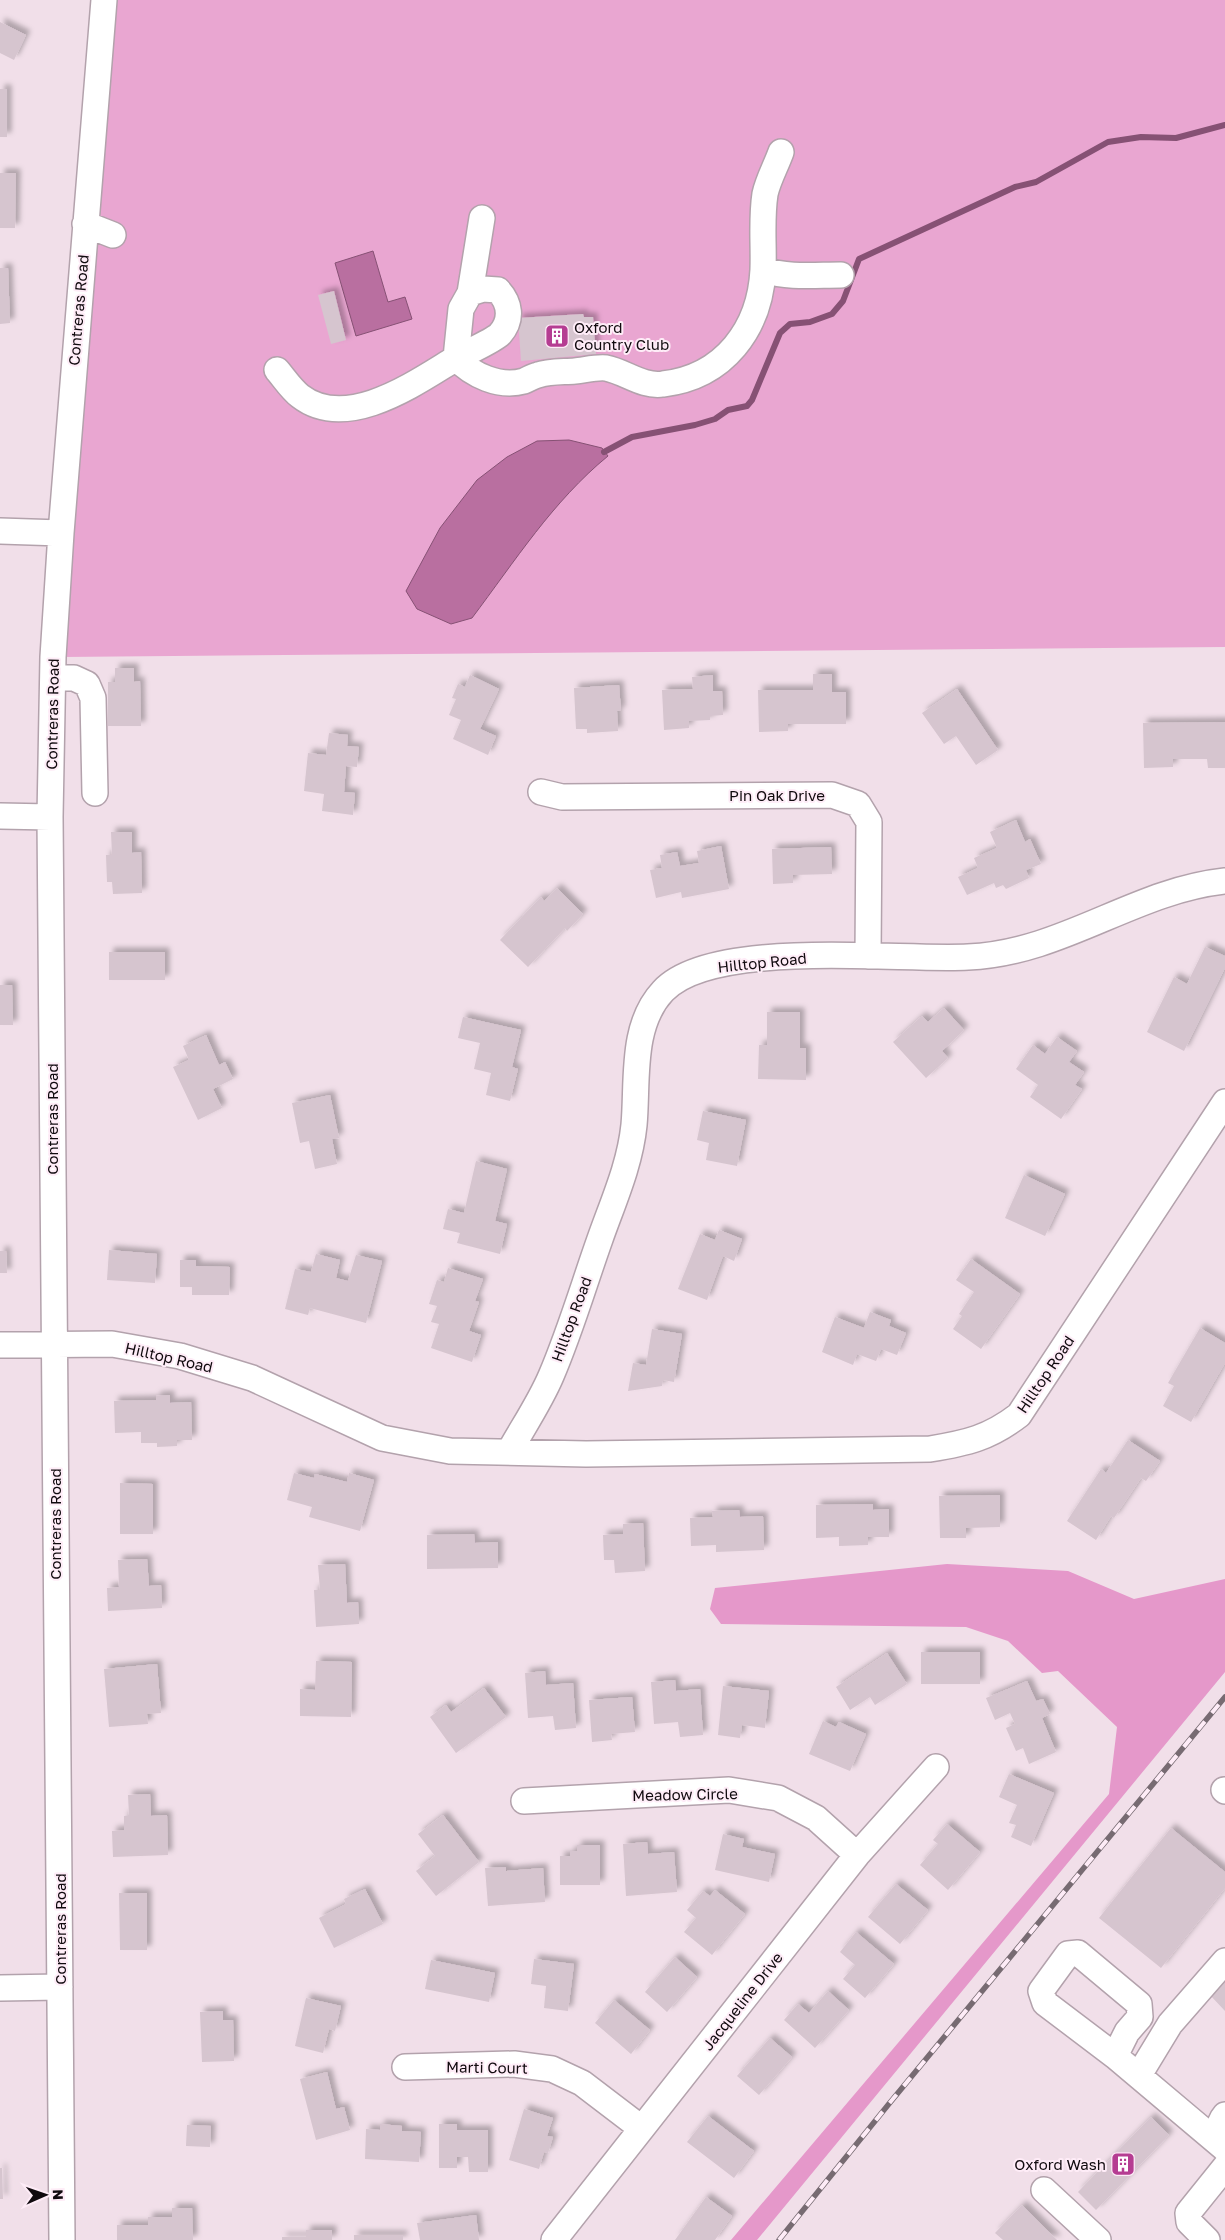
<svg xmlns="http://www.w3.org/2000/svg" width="1225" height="2240" font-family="'Golos Text',sans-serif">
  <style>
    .green { fill: #e9a6d1 }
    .forest { fill: #e598ca }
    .water { fill: #b96fa0; stroke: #865174 }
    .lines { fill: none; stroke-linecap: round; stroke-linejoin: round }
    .stream { stroke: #865174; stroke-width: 6 }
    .building { fill: #d6c5cf; filter: url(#shadow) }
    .minor-casing { stroke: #b3a2ac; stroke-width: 28 }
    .minor { stroke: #fff; stroke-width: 25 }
    .rail-casing { stroke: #776b72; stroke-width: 5.5 }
    .rail { stroke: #feecf7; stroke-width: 4; stroke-dasharray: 11; stroke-linecap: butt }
    .labels { text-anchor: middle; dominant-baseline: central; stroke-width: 4; stroke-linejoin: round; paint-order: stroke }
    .street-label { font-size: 15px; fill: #100a0e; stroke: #feecf7 }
    .poi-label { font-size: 15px; fill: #100a0e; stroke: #feecf7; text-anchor: start }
  </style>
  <defs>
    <filter id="shadow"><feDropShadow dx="4.5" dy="-4.5" stdDeviation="2.5" flood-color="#0004"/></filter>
  </defs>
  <rect width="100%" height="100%" fill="#f1dfe9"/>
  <path class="green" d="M114,0H1225V647L62,657Z"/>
  <path class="forest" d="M947,1564L1068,1571L1134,1599L1225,1579V1672L757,2240H731L1109,1794L1117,1727L1058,1671L1042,1673L1008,1641L966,1627L721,1624L710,1609L715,1588Z"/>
  <path class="water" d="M373,251L388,302L405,297L412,319L356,336L335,263Z
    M569,440L602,448L608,456C553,501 515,561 472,618L451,624L417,609L406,591L440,528L477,480L507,457L537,441Z"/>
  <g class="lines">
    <path class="stream" d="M604,452L632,437L695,425L715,419L728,410L747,406L752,400L780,333L790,324L810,322L832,314L843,301L859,259L1015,187L1036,182L1108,142L1141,137L1176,138L1225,125"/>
  </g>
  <path class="building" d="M0,22L26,35L14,60L0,53Z
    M0,89H7V137H0Z
    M0,173H16L15,228H0Z
    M0,268H8L10,323L0,324Z
    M334,291L346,340L331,344L318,295Z
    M583,314L584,317H593L596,354L521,361L518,318Z
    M115,668H134V682L140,681L141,726H108V682H115Z
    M813,674H832V692H846V724H788V731L759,732L758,690H813Z
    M470,675L499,689L480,729L496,736L488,755L453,739L461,720L449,715L456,699L452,698L458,684L465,687Z
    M713,675V691H722L723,715L710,716V720L689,721V728L664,730L662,690L693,689L692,677Z
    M619,685L621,711H617L618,731L587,733V729H576L574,688Z
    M957,689L998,750L976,765L956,736L944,744L922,713Z
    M1225,722V768H1208L1207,759H1173V767L1144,768L1143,723Z
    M329,733L348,735L347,746L359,747L357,767L346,766L344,792L355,793L353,815L322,811L324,794L304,791L308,753L326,755Z
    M1016,820L1025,842L1030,839L1041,864L1026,870L1029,878L1006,889L1003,885L996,888L994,883L967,895L958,877L978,868L974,858L997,848L990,832Z
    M111,832H132V853L141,852L142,893L113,894L112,882H107L106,855H112Z
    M721,846L729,889L682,898L681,892L656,898L650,870L662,868L660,855L677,852L680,866L699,863L697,851Z
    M831,847L832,874L793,875V883L773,884L772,849Z
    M557,888L583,914L567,931L565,928L528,967L500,940L541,897L544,901Z
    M1205,947L1225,956V968L1184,1051L1147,1032L1174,977L1187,984Z
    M109,952H165V980H109Z
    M0,985H12L13,1025H0Z
    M944,1008L964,1030L942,1051L948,1058L926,1078L893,1042L922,1016L928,1022Z
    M767,1012H800V1048H806V1080L758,1079L759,1045H767Z
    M463,1017L521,1030L512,1067L518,1069L510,1101L486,1095L491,1073L474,1069L480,1043L458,1038Z
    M206,1035L219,1065L225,1062L233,1079L213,1089L222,1108L198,1120L173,1067L189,1060L183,1046Z
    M1057,1037L1077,1051L1069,1062L1084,1072L1075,1085L1082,1089L1061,1119L1030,1097L1038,1085L1016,1069L1033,1045L1045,1054Z
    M330,1095L339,1138L332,1139L337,1164L315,1169L309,1141L300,1143L292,1103Z
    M703,1111L746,1120L737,1166L706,1160L709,1143L697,1140Z
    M476,1161L507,1169L495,1221L507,1224L500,1254L457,1243L460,1233L443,1229L448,1209L464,1213Z
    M1024,1175L1065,1194L1045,1236L1005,1218Z
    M719,1230L742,1239L734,1261L723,1256L707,1300L678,1289L700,1234L715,1240Z
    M109,1250L157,1254L155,1283L107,1280Z
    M0,1251H6L7,1273H0Z
    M316,1254L340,1260L336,1278L348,1281L356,1255L382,1261L366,1323L310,1308L308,1315L285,1309L295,1269L311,1272Z
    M971,1259L1020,1294L981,1349L953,1329L962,1316L959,1314L974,1292L956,1280Z
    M180,1260H196V1266L230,1267L229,1295H192V1287H180Z
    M448,1268L483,1279L475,1301L479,1302L469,1331L481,1335L472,1362L431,1348L439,1324L431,1322L437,1306L429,1304L437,1280L444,1282Z
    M870,1312L891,1320L889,1326L906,1333L897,1355L881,1349L876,1361L857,1354L853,1365L822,1352L835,1317L864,1328Z
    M1200,1328L1225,1343V1363L1191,1422L1163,1406L1174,1386L1168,1383Z
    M652,1329L682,1334L674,1382L663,1380L662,1386L628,1391L633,1363L646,1365Z
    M170,1395V1403L191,1402L192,1440H177V1446L157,1447V1443H141V1432L115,1433L114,1401L156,1400V1396Z
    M1128,1440L1160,1461L1146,1481L1141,1478L1114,1518L1111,1516L1096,1540L1067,1521L1101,1469L1106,1473Z
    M294,1473L314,1478L315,1474L347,1482L349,1473L374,1480L360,1531L309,1517L312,1507L287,1500Z
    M120,1483L153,1484V1534H120Z
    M1000,1495V1527L966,1528V1538H940L939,1496Z
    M873,1504V1510L889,1509V1537H868V1545L839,1546V1537L816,1538V1505Z
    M739,1510L740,1517L763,1516L764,1550L716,1552V1545L691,1546L690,1518L713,1517L712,1511Z
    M643,1523L645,1571L615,1573L614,1560H604L603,1535L623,1534V1524Z
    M474,1534L475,1543L498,1542V1568L427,1569V1535Z
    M147,1559L149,1586L161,1585L162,1608L108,1611L107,1588L119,1587L118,1560Z
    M345,1564L347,1603L358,1602L359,1624L316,1627L314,1590H320L318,1565Z
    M921,1652H980V1684H921Z
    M887,1653L907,1684L875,1705L870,1697L850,1710L836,1687Z
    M316,1661L352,1662L351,1717L300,1716V1689L315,1690Z
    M157,1664L161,1713L147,1714L148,1724L109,1727L104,1669Z
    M545,1671L546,1685L573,1683L576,1728L555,1730L553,1716L528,1718L525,1673Z
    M675,1680L676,1691L700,1689L703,1735L680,1737L678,1722L654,1724L651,1682Z
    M1027,1681L1036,1701L1043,1699L1050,1714L1042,1718L1056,1752L1029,1764L1023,1748L1016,1751L1006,1728L1015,1724L1010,1713L995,1720L986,1698Z
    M723,1686L769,1691L765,1728L742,1725L740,1738L718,1735Z
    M484,1688L506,1717L456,1753L430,1717L446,1705L451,1712Z
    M632,1697L635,1732L611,1734L612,1740L592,1742L589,1700Z
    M823,1721L836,1727L839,1722L866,1734L850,1771L809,1754Z
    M1009,1774L1054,1793L1031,1846L1011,1837L1016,1825L1009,1823L1017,1805L999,1797Z
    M150,1794L151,1816L167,1815L168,1855L113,1857L112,1831L124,1830V1816L129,1815L128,1795Z
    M443,1815L479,1862L436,1896L416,1871L435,1856L418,1834Z
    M947,1824L980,1852L948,1890L920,1865L938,1844L933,1840Z
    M1171,1828L1225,1872V1888L1161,1968L1099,1918Z
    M723,1834L744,1839L742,1847L775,1854L769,1882L715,1870Z
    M647,1842L648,1854L674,1852L677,1892L626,1896L623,1844Z
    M577,1845H600V1885H560V1856H570V1851H577Z
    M506,1867V1871L543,1868L545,1902L488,1906L485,1868Z
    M896,1884L928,1910L900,1944L868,1917Z
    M365,1889L383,1924L334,1948L319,1918L346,1904L344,1899Z
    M715,1890L745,1914L712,1955L684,1932L696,1918L687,1910L703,1891L710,1896Z
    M119,1893H147V1950H120Z
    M856,1932L894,1964L865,1998L843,1979L855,1965L840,1952Z
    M675,1957L697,1977L667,2012L645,1992Z
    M534,1959L574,1964L568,2011L544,2008L546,1986L531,1984Z
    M431,1960L495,1973L489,2002L425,1989Z
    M1225,1977V2011L1209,1994Z
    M828,1991L849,2010L815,2048L784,2020L798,2004L809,2013Z
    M306,1998L341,2006L335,2031L329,2029L323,2053L295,2046Z
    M614,2000L650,2030L631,2054L595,2023Z
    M223,2011V2020H233L234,2061L202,2062L200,2012Z
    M770,2038L792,2057L759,2095L737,2076Z
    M327,2072L336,2109L344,2107L350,2130L316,2140L300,2079Z
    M524,2109L553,2118L547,2136L553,2137L548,2153L544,2152L539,2169L509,2160Z
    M708,2116L754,2151L734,2178L687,2142Z
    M1151,2117L1169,2135L1096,2210L1078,2192Z
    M380,2124L402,2126V2131L421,2132L419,2162L365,2159L366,2129L380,2130Z
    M439,2124H457V2130H488V2172H469L468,2157H457V2168H439Z
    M187,2125L211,2126L210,2147L186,2146Z
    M0,2168H2L3,2199H0Z
    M706,2197L732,2216L715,2240H675Z
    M1022,2205L1057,2240H1003L995,2233Z
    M172,2208H192L193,2240H117V2225H148V2217H172Z
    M476,2215L479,2240H420L417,2223Z
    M306,2230H332V2240H282V2237H306Z
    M354,2235H403V2240H354Z"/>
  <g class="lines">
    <g class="minor-casing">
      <path id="minor" d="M85,224L113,235
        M763,270C789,278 814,275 841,275
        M470,293L482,218
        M277,370C284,378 291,389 300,396C345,431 411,386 450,362C462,354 492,342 500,334C513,319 510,303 498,290L483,289L470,293L461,309L456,358C472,375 499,388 524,381C529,379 533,376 538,375C549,371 563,372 575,371C585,370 596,367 606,368C626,372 642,387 663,384C724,377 760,329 763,270C764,244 761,220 765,194C768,180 776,166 781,152
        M0,531L61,533
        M53,678H74L87,684L93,698L95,793
        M541,792L562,797L832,795L858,804L869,822L868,956
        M0,816L50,817
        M0,1345L112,1344L180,1356L252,1378L382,1438L450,1451L586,1454L930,1449C967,1443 989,1438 1019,1415L1225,1102
        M509,1452C523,1427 540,1402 551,1376C570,1332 584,1284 600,1239C613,1202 630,1165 634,1125C638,1082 630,1026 663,991C712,938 898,961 968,957C1063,953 1133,891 1225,881
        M1224,1790L1225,1791
        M524,1801L729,1790L778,1798L816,1818L857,1855
        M0,1988L60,1987
        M1115,2056L1045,2003L1041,1991L1068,1954L1078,1953L1139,2004L1140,2017L1127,2032L1115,2056L1223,2147
        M405,2067L514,2064L552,2069L582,2083L641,2128
        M1139,2075L1170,2024L1225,1961
        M1225,2115C1217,2124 1217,2140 1225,2149
        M1044,2190L1098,2240
        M62,2240L50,817L53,657L61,533L104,0
        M554,2240L857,1855L936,1767
        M1207,2240L1189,2222L1188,2213L1225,2167"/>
    </g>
    <use href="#minor" class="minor"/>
    <g class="rail-casing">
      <path id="rail" d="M779,2240L888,2105L1225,1697"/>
    </g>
    <use href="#rail" class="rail"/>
  </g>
  <defs>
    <g id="building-square" transform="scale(1.25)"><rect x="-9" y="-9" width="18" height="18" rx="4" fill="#b53d92" stroke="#feecf7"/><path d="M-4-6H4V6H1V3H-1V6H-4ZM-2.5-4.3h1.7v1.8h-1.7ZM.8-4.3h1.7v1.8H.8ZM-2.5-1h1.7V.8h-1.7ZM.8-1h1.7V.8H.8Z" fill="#fff"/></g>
  </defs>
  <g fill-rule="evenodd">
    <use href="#building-square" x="557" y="336"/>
    <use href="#building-square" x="1123" y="2164"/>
  </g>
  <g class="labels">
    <g class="street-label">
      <text transform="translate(78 310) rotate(-85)">Contreras Road</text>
      <text transform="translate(52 714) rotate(-89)">Contreras Road</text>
      <text x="777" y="795">Pin Oak Drive</text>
      <text transform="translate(762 962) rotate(-6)">Hilltop Road</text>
      <text transform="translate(52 1119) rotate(-90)">Contreras Road</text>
      <text transform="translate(571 1319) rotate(-70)">Hilltop Road</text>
      <text transform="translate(169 1357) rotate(13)">Hilltop Road</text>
      <text transform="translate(1045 1374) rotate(-56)">Hilltop Road</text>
      <text transform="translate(55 1524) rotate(-90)">Contreras Road</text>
      <text transform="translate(685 1794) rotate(-1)">Meadow Circle</text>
      <text transform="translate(60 1929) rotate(-90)">Contreras Road</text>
      <text transform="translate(742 2001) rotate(-52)">Jacqueline Drive</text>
      <text transform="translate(487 2067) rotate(1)">Marti Court</text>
    </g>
    <g class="poi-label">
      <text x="574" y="327">Oxford<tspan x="574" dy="17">Country Club</tspan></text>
      <text x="1106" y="2164" text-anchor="end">Oxford Wash</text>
    </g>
  </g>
  <g transform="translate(45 2195) rotate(88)" stroke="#feecf7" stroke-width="4" paint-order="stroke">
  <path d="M0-4L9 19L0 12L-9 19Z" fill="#100a0e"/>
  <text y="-8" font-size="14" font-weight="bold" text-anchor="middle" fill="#100a0e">N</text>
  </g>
</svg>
